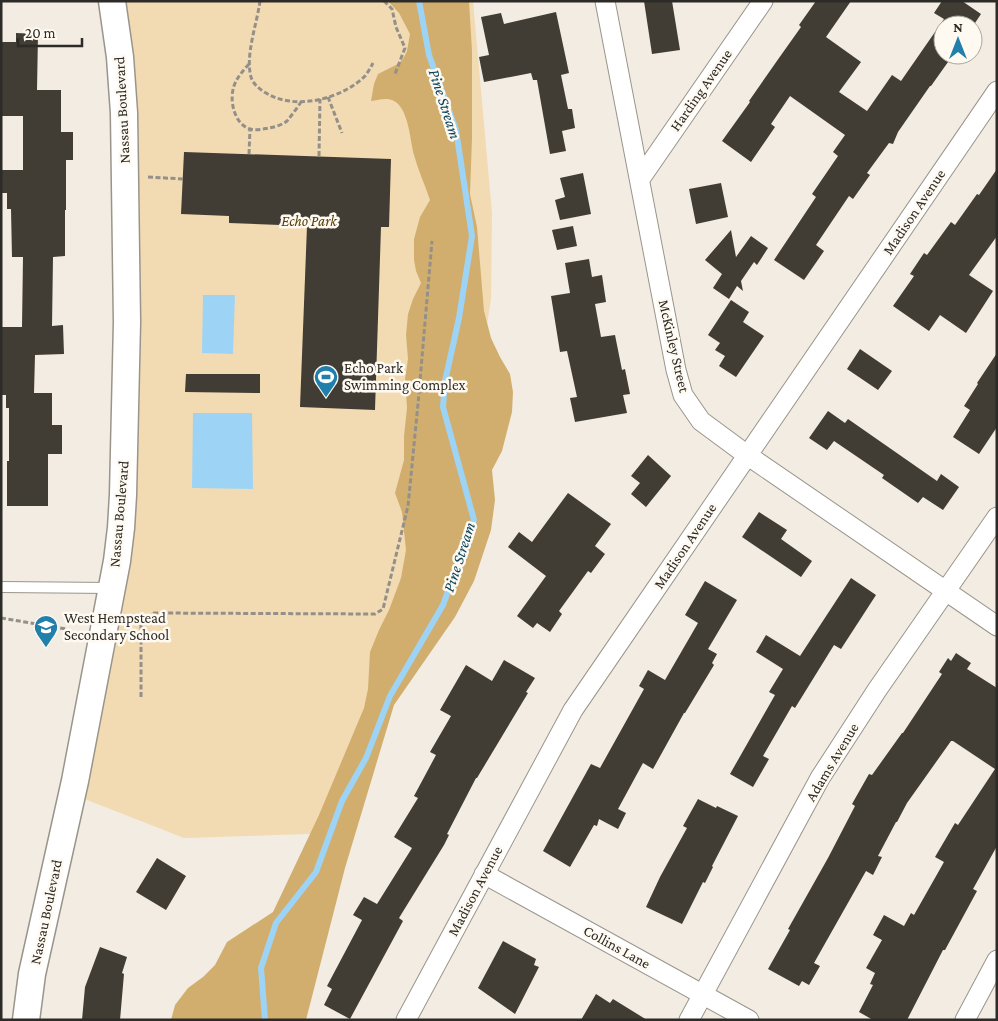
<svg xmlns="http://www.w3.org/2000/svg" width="998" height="1021" font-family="'Crimson Pro',serif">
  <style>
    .green { fill: #f2dbb2 }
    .forest { fill: #d1ae6e }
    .water { fill: #9dd4f5 }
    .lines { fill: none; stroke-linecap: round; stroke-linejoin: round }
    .stream { stroke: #9dd4f5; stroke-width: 6 }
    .building { fill: #413c34 }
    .lane-casing { stroke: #9a958b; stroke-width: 12 }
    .street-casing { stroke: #9a958b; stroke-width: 21 }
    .secondary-casing { stroke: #9a958b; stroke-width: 29 }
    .path { stroke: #949089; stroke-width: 3; stroke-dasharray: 5 2.5; stroke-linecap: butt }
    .lane { stroke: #fff; stroke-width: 10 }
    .street { stroke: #fff; stroke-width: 19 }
    .secondary { stroke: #fff; stroke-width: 26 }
    .labels { text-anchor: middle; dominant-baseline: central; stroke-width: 5; stroke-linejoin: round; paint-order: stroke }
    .street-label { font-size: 15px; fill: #2d2b27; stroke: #fef9f1 }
    .park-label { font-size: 15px; font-style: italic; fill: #533c05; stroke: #fef9f1 }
    .poi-label { font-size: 15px; fill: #2d2b27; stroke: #fef9f1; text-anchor: start }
    .water-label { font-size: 16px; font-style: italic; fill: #07445f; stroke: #fef9f1 }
  </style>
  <rect width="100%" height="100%" fill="#f2ece2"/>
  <path class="green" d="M112,1H473L492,213L491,299L452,546L338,833L184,838L72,794L117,561Z"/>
  <path class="forest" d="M388,1H469L472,51V139L470,194L477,227L484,311L491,338L500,357L510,374L513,392L512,412L502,451L492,470L495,500L491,530L474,581L455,617L394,705L345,868L306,1020H171L175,1005L188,988L203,977L215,965L227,942L273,912L319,815L364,708L368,689L370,652L379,630L389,610L401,578L406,550L402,512L395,493L404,460V436L407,408L405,379L408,359L406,335L408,314L413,299L421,283L416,271L414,260V239L420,217L430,200C425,185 418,170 414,155C410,141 409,109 394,101C387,97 379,100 371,101L374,84L378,74L398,64L403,59L407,51L410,34L399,13Z"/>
  <path class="water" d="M203,295H235L233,354L202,353Z
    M193,413H252L253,489L192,488Z"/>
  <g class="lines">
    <path class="stream" d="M265,1020L261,968L276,923L316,872L342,801L366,758L390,696L443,605L474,520L443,407L445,381L459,318L472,236L456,130L429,55L419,1"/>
  </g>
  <path class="building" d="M644,1H672L680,50L652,54Z
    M816,1H851L826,37L861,62L839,92L867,111L892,75L901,81L944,19L934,13L942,1H962L981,14L973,26L943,25V55H953L931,86H930L898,132L893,144L889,143L867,173L870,175L853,199L849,196L816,245L824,251L804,280L774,260L816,197L812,194L838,156L833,152L845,135L790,96L771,124L775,127L751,162L722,141L750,102L749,101L779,58L801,27L799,25Z
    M556,12L569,73L561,75L568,109H572L575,128L562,131L566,151L550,154L537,80H533L531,73L484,82L479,57L489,55L481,17L501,13L504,24Z
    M16,33L38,34L37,90H61V132H73V160H66V210H65V256L53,257L52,326L63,325L64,354L35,355L34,393H52V425H62V454H48V506H7V461H9V408H6V395H1V327H22L23,257H12L11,209H7V193H1V170H23V116H1V42H16Z
    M184,152L391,159L389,227H381L375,410L300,407L307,226L229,223V216L181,214Z
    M997,169V236L969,275L993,291L966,333L940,315L929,331L893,306L914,276L910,274L924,253L927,255L951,222L955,225L977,194L979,195Z
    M583,173L591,214L560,220L555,200L565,197L560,178Z
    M721,183L728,217L696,224L689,189Z
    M573,226L577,246L557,250L552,230Z
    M731,230L736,257L751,236L768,248L757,265L754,262L741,281L743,291L737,286L729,299L713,288L722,274L705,260Z
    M589,259L592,277L602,275L606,302L595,304L601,337L615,335L622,370L625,369L630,394L623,395L627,413L575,422L570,398L577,397L567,351L560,352L551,296L570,293L565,263Z
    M731,300L749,312L743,322L764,336L736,377L719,366L725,356L715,350L720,343L708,335Z
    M860,349L892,371L878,390L847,369Z
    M997,353V427L979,454L953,437L970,410L964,406L978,384L977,383Z
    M186,374H260V393L185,392Z
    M828,411L845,423L848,419L937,481L941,474L959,487L943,510L923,497L918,503L882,478L884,475L834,441L827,450L809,438Z
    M648,455L671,476L646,507L631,494L640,483L631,476Z
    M568,493L611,524L595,546L605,554L591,573L588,571L559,611L562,614L550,632L537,623L533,628L517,616L546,576L508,547L519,532L532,542Z
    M759,512L787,530L781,539L812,561L801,577L742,537Z
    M851,578L876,595L841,649L834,645L795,708L792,706L763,756L769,759L753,787L730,774L775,695L769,692L783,669L756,652L766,635L800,656Z
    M705,581L737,600L708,649L717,654L712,663L714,665L685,713H684L653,769L643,763L618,809L626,813L618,829L599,819L597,826L594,825L570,867L543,851L591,764L600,768L644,689L639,686L648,670L665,680L698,623L685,615Z
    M956,653L971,663L967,669L997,688V846L973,889L977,891L945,950H943L907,1020H873L859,1012L873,985L870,984L875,973L866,968L882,940L873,935L884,915L904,926L911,913L914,915L944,862L935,857L955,823L958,825L995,769L953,741H951L907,803L897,822H896L878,856L882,857L873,875L866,871L814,963L820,966L809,985L802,981L799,986L768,969L790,930L788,929L828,858L855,806L852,804L869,774L872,775L902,733H903L942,674L939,672L948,658L951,661Z
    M504,660L535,678L526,692L528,693L477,778H476L447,834L449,835L444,845L399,918L403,921L350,1019L324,1005L332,989L327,986L362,920L353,915L364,897L377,904L412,848L394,837L418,798L414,796L436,755L430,752L451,716L440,710L466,665L492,681Z
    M698,799L716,808L717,806L738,816L712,866L713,867L705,883L703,882L682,924L646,907L660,877L687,828L683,826Z
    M157,858L186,876L166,910L136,892Z
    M503,941L536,959L534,965L539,967L515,1014L478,988Z
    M100,947L127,957L122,973L124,974L120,1020H82L85,987Z
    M596,994L610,1003L613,999L647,1020H581Z"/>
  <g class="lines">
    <g class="lane-casing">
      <path id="lane" d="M1,587L111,588"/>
    </g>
    <g class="street-casing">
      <path id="street" d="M605,1L676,370L683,395L701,421L747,455L997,626
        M640,179L763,1
        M484,874L749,1020
        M406,1020L573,710L997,91
        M689,1020L820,778L877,690L997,517
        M965,1020L997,960"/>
    </g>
    <g class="secondary-casing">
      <path id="secondary" d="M26,1020L32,974L75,781L117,561L121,528L123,495L127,322L124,113L120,57L112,1"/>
    </g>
    <path class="path" d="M260,1C257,24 245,55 251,77C253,84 259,89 266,93C295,111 342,99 365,76C368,72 371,67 373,63
      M384,1L392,9L396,27L405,48L395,74
      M249,64C243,71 237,77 234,86C229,100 234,124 250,129C256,131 263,129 269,128C275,127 282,125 287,121C292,115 297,108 301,102
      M328,97L342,133
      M249,154L250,129
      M319,156L320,99
      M148,177L183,179
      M1,618L66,629
      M130,620L141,622
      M141,697V622L154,613L375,614L383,609L408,506L418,404L432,241"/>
    <use href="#lane" class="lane"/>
    <use href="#street" class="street"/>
    <use href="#secondary" class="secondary"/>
  </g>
  <defs>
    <g id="stadium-pin" transform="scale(1.25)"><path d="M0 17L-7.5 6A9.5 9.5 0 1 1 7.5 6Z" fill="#217fac" stroke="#fef9f1"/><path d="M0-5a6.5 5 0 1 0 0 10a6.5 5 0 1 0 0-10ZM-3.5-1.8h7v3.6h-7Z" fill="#fff"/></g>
    <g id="school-pin" transform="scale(1.25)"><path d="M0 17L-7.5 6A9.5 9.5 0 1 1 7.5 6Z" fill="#217fac" stroke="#fef9f1"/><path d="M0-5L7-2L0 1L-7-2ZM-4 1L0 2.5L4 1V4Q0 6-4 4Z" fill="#fff"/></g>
  </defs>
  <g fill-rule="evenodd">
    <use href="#stadium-pin" x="326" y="377"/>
    <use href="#school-pin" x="46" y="627"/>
  </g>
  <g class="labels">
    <g class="street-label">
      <text transform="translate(701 90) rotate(-55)">Harding Avenue</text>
      <text transform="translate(122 110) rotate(-93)">Nassau Boulevard</text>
      <text transform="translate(914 212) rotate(-56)">Madison Avenue</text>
      <text transform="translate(674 346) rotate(77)">McKinley Street</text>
      <text transform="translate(119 514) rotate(-85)">Nassau Boulevard</text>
      <text transform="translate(685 546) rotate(-56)">Madison Avenue</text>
      <text transform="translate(832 762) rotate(-59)">Adams Avenue</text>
      <text transform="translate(475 891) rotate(-62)">Madison Avenue</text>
      <text transform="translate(46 912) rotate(-78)">Nassau Boulevard</text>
      <text transform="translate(617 947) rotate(29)">Collins Lane</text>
    </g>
    <g class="park-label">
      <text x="309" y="221">Echo Park</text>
    </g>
    <g class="poi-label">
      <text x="344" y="368">Echo Park<tspan x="344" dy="17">Swimming Complex</tspan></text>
      <text x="64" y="618">West Hempstead<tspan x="64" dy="17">Secondary School</tspan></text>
    </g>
    <g class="water-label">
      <text transform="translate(445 104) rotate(72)">Pine Stream</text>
      <text transform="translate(459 557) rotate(-72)">Pine Stream</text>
    </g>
  </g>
  <rect width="998" height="1021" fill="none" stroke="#2d2b27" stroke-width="5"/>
  <g transform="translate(958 40)"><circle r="24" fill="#fef9f1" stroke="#aaa7a0"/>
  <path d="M0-4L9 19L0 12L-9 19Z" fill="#217fac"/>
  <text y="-8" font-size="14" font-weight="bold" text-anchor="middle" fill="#2d2b27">N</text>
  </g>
  <path d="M18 38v8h64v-8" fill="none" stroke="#2d2b27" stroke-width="2.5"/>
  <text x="25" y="38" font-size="15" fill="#2d2b27" stroke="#fef9f1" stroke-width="4" paint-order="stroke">20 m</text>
</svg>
